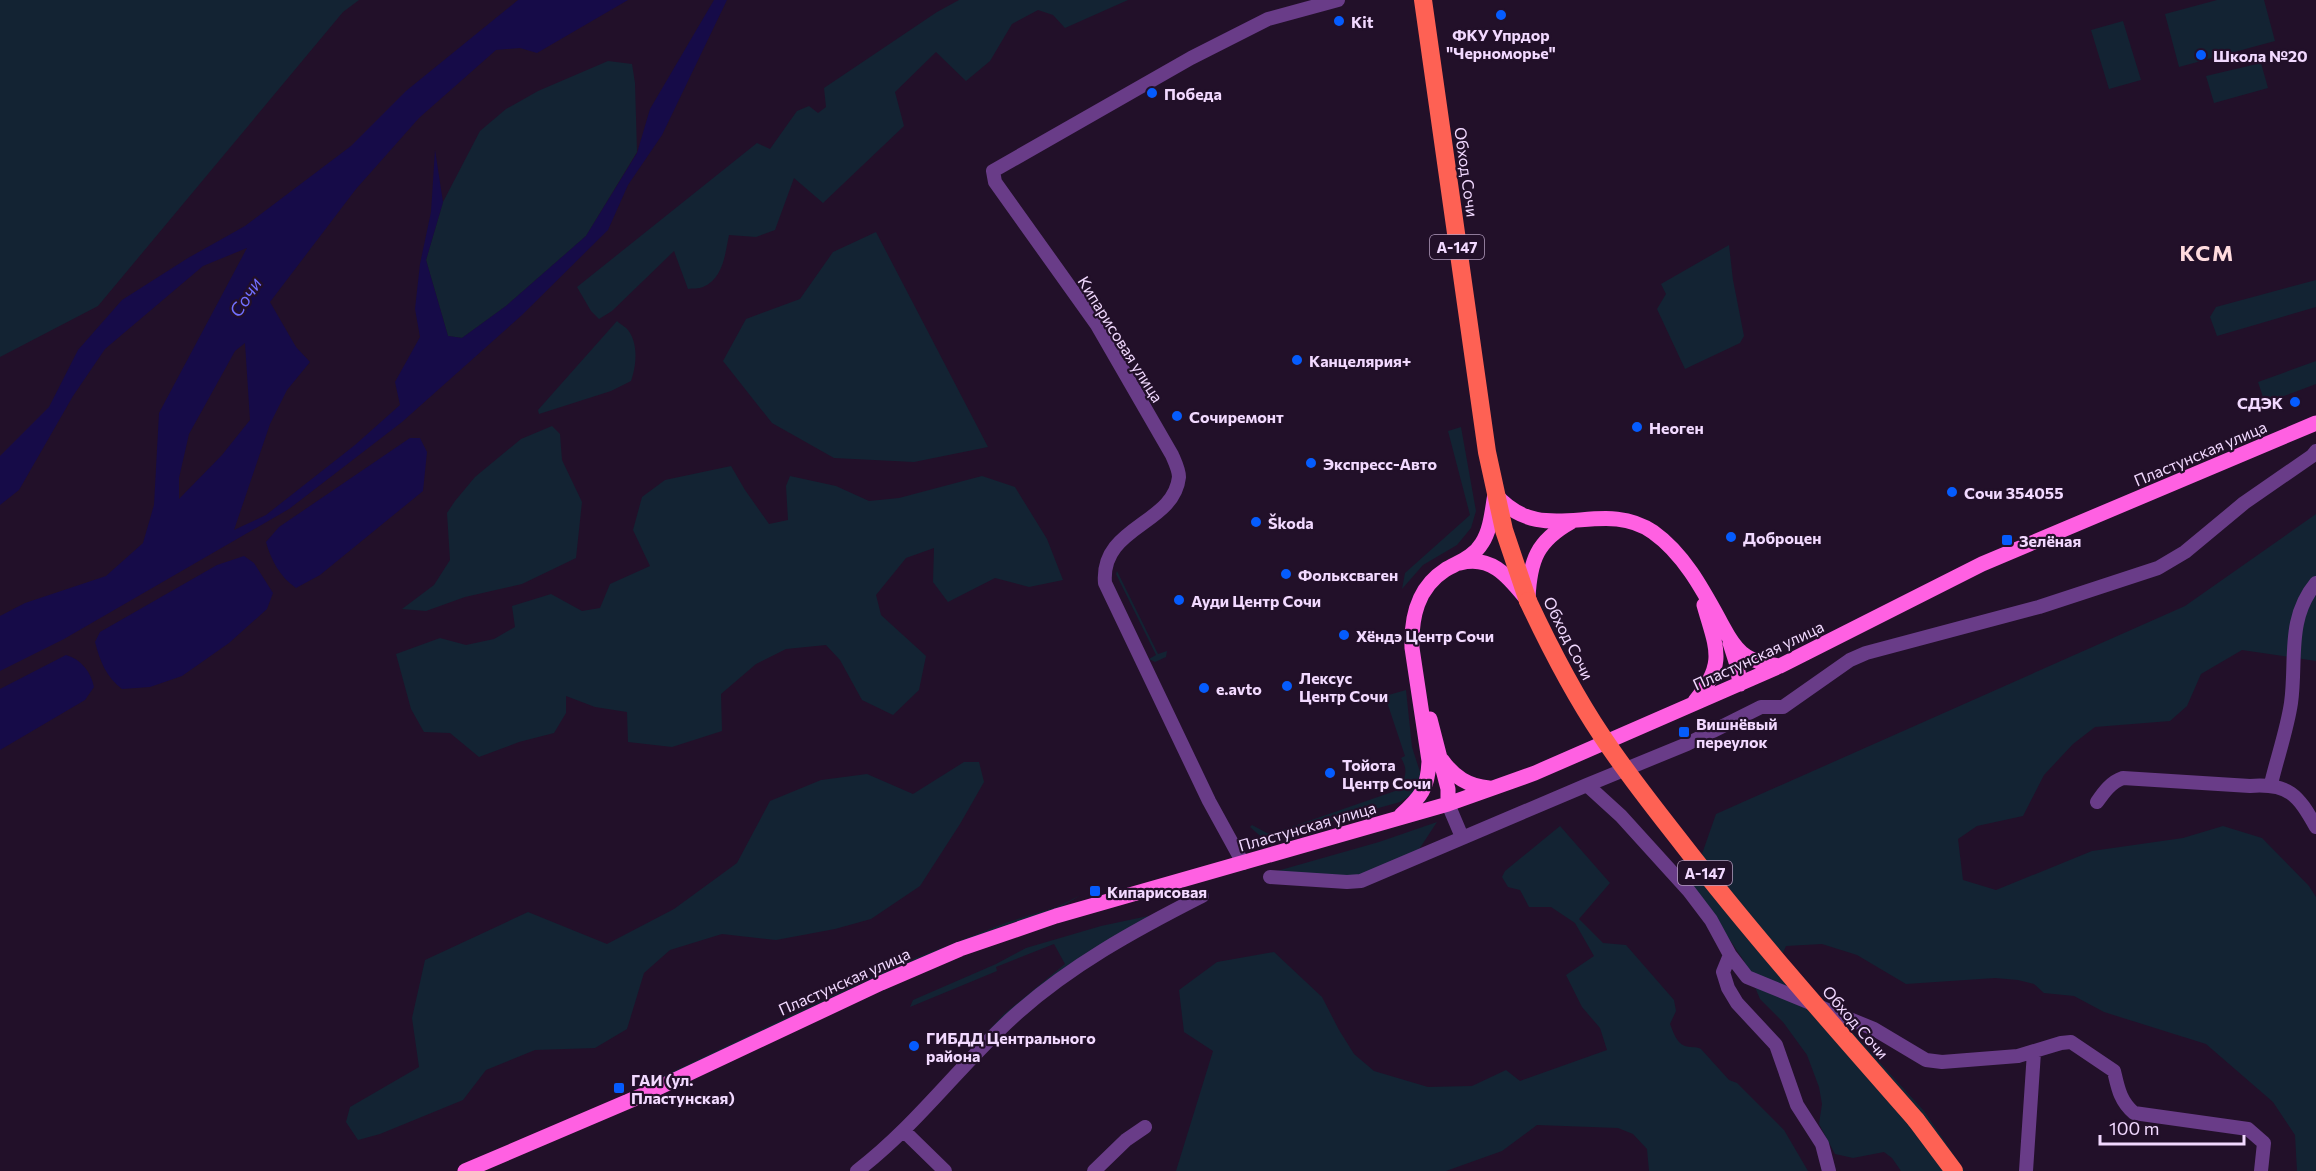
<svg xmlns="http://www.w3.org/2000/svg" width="2316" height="1171" font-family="Commissioner,sans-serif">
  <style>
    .green { fill: #132333 }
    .water { fill: #160b48; fill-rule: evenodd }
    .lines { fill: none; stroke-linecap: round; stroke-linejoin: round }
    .minor { stroke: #693c88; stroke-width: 14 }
    .major { stroke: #ff60e2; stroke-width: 15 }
    .highway { stroke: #fe6154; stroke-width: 18 }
    .highway-bridge { stroke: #fe6154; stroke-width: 18 }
    .poi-dot { fill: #055cfe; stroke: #221029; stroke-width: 2 }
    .labels { text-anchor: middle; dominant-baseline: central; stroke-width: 4.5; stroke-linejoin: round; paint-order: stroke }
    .shield { fill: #221029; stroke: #b49dbf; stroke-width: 1.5 }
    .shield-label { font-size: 15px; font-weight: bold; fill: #f2d9ff }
    .poi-label { font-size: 16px; font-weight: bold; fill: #f2d9ff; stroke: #221029; text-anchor: start }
    .street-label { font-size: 16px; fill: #f2d9ff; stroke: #221029 }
    .water-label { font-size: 18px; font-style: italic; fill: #716fff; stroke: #221029 }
    .district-label { font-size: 22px; font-weight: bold; letter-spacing: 1.5px; fill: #ffdbde; stroke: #221029 }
  </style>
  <rect width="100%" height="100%" fill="#221029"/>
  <path class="green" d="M0,0H359L343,12L98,306L0,357Z
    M959,0H1128L1065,28L1053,15L1038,10L1012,24L990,61L966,81L936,52L895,92L904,126L823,203L794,178L775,230L756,237L729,235C725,253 724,278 703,287C699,289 692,288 688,289L674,251L612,311L599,319L591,311L577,287L757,143L770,149L797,111L809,106L818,113L826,107L824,88L937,12Z
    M2217,0H2264L2275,41L2179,67L2165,14Z
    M2123,21L2141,80L2109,89L2091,30Z
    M608,61L632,64L635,83L637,152L586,236L506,306L462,338L448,336L426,260L443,202L480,131L506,109L538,91Z
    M2261,63L2268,88L2214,103L2206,76Z
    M876,232L988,447L914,462L834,458L772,423L723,361L746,319L800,299L833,252Z
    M1729,245L1733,280L1744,336L1740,343L1685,369L1657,309L1666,294L1661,284Z
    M2316,280V307L2217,336L2210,317L2216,307Z
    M617,321C620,324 626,327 628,330C639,344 636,367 631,381L611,391L539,414L538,410Z
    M2316,361V384L2265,403L2258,382Z
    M552,426L560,434L562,460L582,502L576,558L522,584L465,597L426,611L402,609L434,585L450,560L447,513L455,501L475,477L521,439Z
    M1461,427L1476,511L1471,528L1457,545L1423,565L1402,589L1405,573L1470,515L1448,431Z
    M731,466L745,490L769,524L788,520L786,486L790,476L836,486L869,501L899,498L982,476L1015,487L1047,539L1063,580L1029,587L995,578L948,602L933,582L934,548L906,558L876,595L881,615L926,656L919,690L893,715L862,700L840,660L826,645L786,649L756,664L721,694L722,731L672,747L628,742L627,712L595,707L566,696V713L554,733L519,742L479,757L450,733L424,732L411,709L396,654L440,638L466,645L494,639L515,627L512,606L551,594L582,611L600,608L610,584L650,566L633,530L642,497L665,480Z
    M2316,514V661L2242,650L2201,674L2187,706L2170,721L2095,727L2073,744L2044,775L2023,816L1977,826L1958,839L1963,880L1996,890L2092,851L2183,838L2223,826L2262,838L2309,886L2316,897V1171H2297L2295,1135L2273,1102L2206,1044L2104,1012L2074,996L2044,993L2034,984L2018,980L1995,978L1906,984L1857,955L1822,944L1786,946L1782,955L1924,1111L1965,1171H1901L1892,1158L1884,1152L1853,1158L1835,1154L1819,1124L1822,1104L1819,1087L1807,1055L1783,1022L1760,999L1744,961L1715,918L1689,891L1716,814L2185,606Z
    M1117,571L1158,654L1167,651L1166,657L1155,662L1149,659L1156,655L1116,574Z
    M1406,690L1412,747L1421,775L1417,787L1411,795L1400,802L1265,840L1250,827L1252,825L1267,833L1277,832L1398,790C1405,778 1409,771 1401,758L1405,756L1385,696Z
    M964,762H979L984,782L960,824L920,886L871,919L835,929L776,940L722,934L670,950L644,973L627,1029L595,1048L535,1050L486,1070L463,1100L380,1134L358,1140L346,1122L350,1107L419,1067L412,1018L425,960L528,912L607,944L674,909L737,863L770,801L821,780L867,774L913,794Z
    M1437,822L1416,854L1369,875L1343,879L1277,871L1379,842Z
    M1560,826L1610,883L1579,919L1603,943L1626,945L1674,1000L1676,1011L1670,1024C1673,1031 1676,1043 1685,1046C1691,1048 1695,1046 1701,1049L1729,1080L1737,1083L1784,1130L1808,1171H1649L1647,1149L1633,1134L1618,1128L1537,1125L1502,1151L1446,1171H1176L1213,1051L1184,1032L1179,990L1217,962L1274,952L1322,997L1339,1030L1354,1054L1374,1071L1428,1087L1472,1086L1506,1070L1520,1081L1607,1050L1600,1028L1582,1007L1566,975L1594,956L1575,923L1551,907H1529L1520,890L1508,887L1502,877L1505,871Z
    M1081,895L1057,909L1009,924L922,957L860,984L668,1076L637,1085L668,1074L893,967L1008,922L1057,907Z
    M1148,916L1149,917L978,1042L1004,1014L1065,964L1054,944L996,967L997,971L910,1007L913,1000L996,964L1026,948L1101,926Z"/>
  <path class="water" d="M518,0H628L537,53L520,48L496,50L419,118L356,189L270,302L296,347L310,362L287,390L270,424L234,530L266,515L355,445L400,405L395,382L420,337L415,309L420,264L431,212L435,150L443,202L426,260L448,336L462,338L506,306L586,236L637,153L650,109L714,0H727L662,135L628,185L608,230L522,315L402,422L289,509L64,639L0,671V616L25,603L106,576L143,543L154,505L159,413L247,248L203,266L105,349L73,396L19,490L0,505V456L49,407L78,350L122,300L188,258L245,226L351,146L406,91ZM245,343L250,420L222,455L179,499V478L189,434L235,351Z
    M410,438H420L427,452L423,491L320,575L296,588C280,577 271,560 266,542L279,527Z
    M244,556L254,563L273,593L267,609L229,643L182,676L150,687L122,689C106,677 100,661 95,642L100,632L217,565Z
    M66,655C81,659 91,672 94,687L85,700L0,750V689Z"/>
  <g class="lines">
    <path class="minor" d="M2271,784C2277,758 2287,730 2291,703C2297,661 2286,619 2316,583
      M1587,785L1621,816L1689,891L1711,920L1730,955L1723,972L1728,988L1737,1003L1776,1045L1797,1105L1822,1144L1829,1171
      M2097,802C2104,792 2111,782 2123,778L2250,786C2289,783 2298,795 2316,827
      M1448,804L1462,837
      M1243,863L1209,801L1105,583C1100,526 1174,525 1179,477C1179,470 1175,462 1172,455L1097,325L995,182L993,171L1191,58L1268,19L1338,0
      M1270,877L1347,882L1361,881L1587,785L1687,744L1761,707H1783L1850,660L1866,653L2039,607L2158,568L2185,552L2244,503L2312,456L2316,451
      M1730,955L1747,977L1874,1029L1926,1060L1942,1062L2018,1056L2061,1043L2071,1042L2114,1071C2118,1088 2120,1101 2134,1113L2248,1129L2264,1143L2261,1171
      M904,1131L945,1171
      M857,1171C916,1126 959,1066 1013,1017C1069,966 1135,930 1202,896
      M1094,1171L1126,1140L1145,1127
      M2026,1171L2034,1052"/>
    <path class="major" d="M1495,494C1543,550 1601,496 1653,532C1684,554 1703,590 1721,623C1727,634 1732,645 1742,653C1753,662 1766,664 1780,666
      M1460,563C1490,555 1507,575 1524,596
      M1528,598C1530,560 1537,541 1571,522
      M1730,643L1737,665L1740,684
      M1695,701C1727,663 1716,648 1704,605
      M1430,719L1448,789V804
      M1442,760C1454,777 1468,786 1489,788
      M1401,815C1421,797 1428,788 1429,761L1412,648C1411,618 1417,588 1445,570C1458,562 1473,558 1482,543C1491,529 1492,510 1495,494
      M465,1171L643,1095L881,983L960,949L1056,916L1448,804L1535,773L1780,666L1982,564L2316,423"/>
    <path class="highway" d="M1423,0L1487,452L1504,530L1528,601
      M1916,1120L1954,1171"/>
    <path class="highway-bridge" d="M1528,601C1550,648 1573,693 1602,736C1627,774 1656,810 1684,846C1757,940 1837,1030 1916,1120"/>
  </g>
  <g class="poi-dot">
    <circle cx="1501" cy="15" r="6"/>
    <circle cx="1339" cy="21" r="6"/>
    <circle cx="2201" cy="55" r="6"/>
    <circle cx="1152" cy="93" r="6"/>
    <circle cx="1297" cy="360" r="6"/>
    <circle cx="2295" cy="402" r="6"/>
    <circle cx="1177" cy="416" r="6"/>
    <circle cx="1637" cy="427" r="6"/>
    <circle cx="1311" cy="463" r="6"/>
    <circle cx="1952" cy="492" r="6"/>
    <circle cx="1256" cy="522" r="6"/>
    <circle cx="1731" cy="537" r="6"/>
    <rect x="2001" y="534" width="12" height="12" rx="3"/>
    <circle cx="1286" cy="574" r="6"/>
    <circle cx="1179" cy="600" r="6"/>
    <circle cx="1344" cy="635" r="6"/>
    <circle cx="1287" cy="686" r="6"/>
    <circle cx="1204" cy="688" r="6"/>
    <rect x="1678" y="726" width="12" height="12" rx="3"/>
    <circle cx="1330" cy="773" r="6"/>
    <rect x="1089" y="885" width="12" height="12" rx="3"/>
    <circle cx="914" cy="1046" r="6"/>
    <rect x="613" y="1082" width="12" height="12" rx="3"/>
  </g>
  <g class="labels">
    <g class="shield">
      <rect x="1430" y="235" width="54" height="24" rx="4.5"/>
      <rect x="1678" y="861" width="54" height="24" rx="4.5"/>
    </g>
    <g class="shield-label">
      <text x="1457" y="247">А-147</text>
      <text x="1705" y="873">А-147</text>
    </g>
    <g class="poi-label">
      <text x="1351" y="21">Kit</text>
      <text x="1501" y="34" text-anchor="middle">ФКУ Упрдор<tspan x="1501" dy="18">"Черноморье"</tspan></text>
      <text x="2213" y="55">Школа №20</text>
      <text x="1164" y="93">Победа</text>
      <text x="1309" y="360">Канцелярия+</text>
      <text x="2283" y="402" text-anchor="end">СДЭК</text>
      <text x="1189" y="416">Сочиремонт</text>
      <text x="1649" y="427">Неоген</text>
      <text x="1323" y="463">Экспресс-Авто</text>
      <text x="1964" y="492">Сочи 354055</text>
      <text x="1268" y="522">Škoda</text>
      <text x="1743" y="537">Доброцен</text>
      <text x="2019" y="540">Зелёная</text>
      <text x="1298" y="574">Фольксваген</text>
      <text x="1191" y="600">Ауди Центр Сочи</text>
      <text x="1356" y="635">Хёндэ Центр Сочи</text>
      <text x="1299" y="677">Лексус<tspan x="1299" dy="18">Центр Сочи</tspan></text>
      <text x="1216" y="688">e.avto</text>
      <text x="1696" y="723">Вишнёвый<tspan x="1696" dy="18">переулок</tspan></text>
      <text x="1342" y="764">Тойота<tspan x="1342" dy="18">Центр Сочи</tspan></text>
      <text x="1107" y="891">Кипарисовая</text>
      <text x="926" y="1037">ГИБДД Центрального<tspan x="926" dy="18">района</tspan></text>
      <text x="631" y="1079">ГАИ (ул.<tspan x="631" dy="18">Пластунская)</tspan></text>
    </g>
    <g class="street-label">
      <text transform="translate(1467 172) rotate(82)">Обход Сочи</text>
      <text transform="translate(1121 339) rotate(58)">Кипарисовая улица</text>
      <text transform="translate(2200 453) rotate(-23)">Пластунская улица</text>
      <text transform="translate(1569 638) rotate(63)">Обход Сочи</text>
      <text transform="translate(1758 655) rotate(-25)">Пластунская улица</text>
      <text transform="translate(1307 826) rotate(-16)">Пластунская улица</text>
      <text transform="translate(844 981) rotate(-24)">Пластунская улица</text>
      <text transform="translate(1856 1022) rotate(49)">Обход Сочи</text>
    </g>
    <g class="water-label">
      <text transform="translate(245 297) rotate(-57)">Сочи</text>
    </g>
    <g class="district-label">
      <text x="2207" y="252">КСМ</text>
    </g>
  </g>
  <path d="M2100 1135v9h144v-9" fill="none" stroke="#f2d9ff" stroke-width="3"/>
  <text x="2109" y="1135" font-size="18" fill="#f2d9ff" stroke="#221029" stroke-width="4.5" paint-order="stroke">100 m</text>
</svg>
